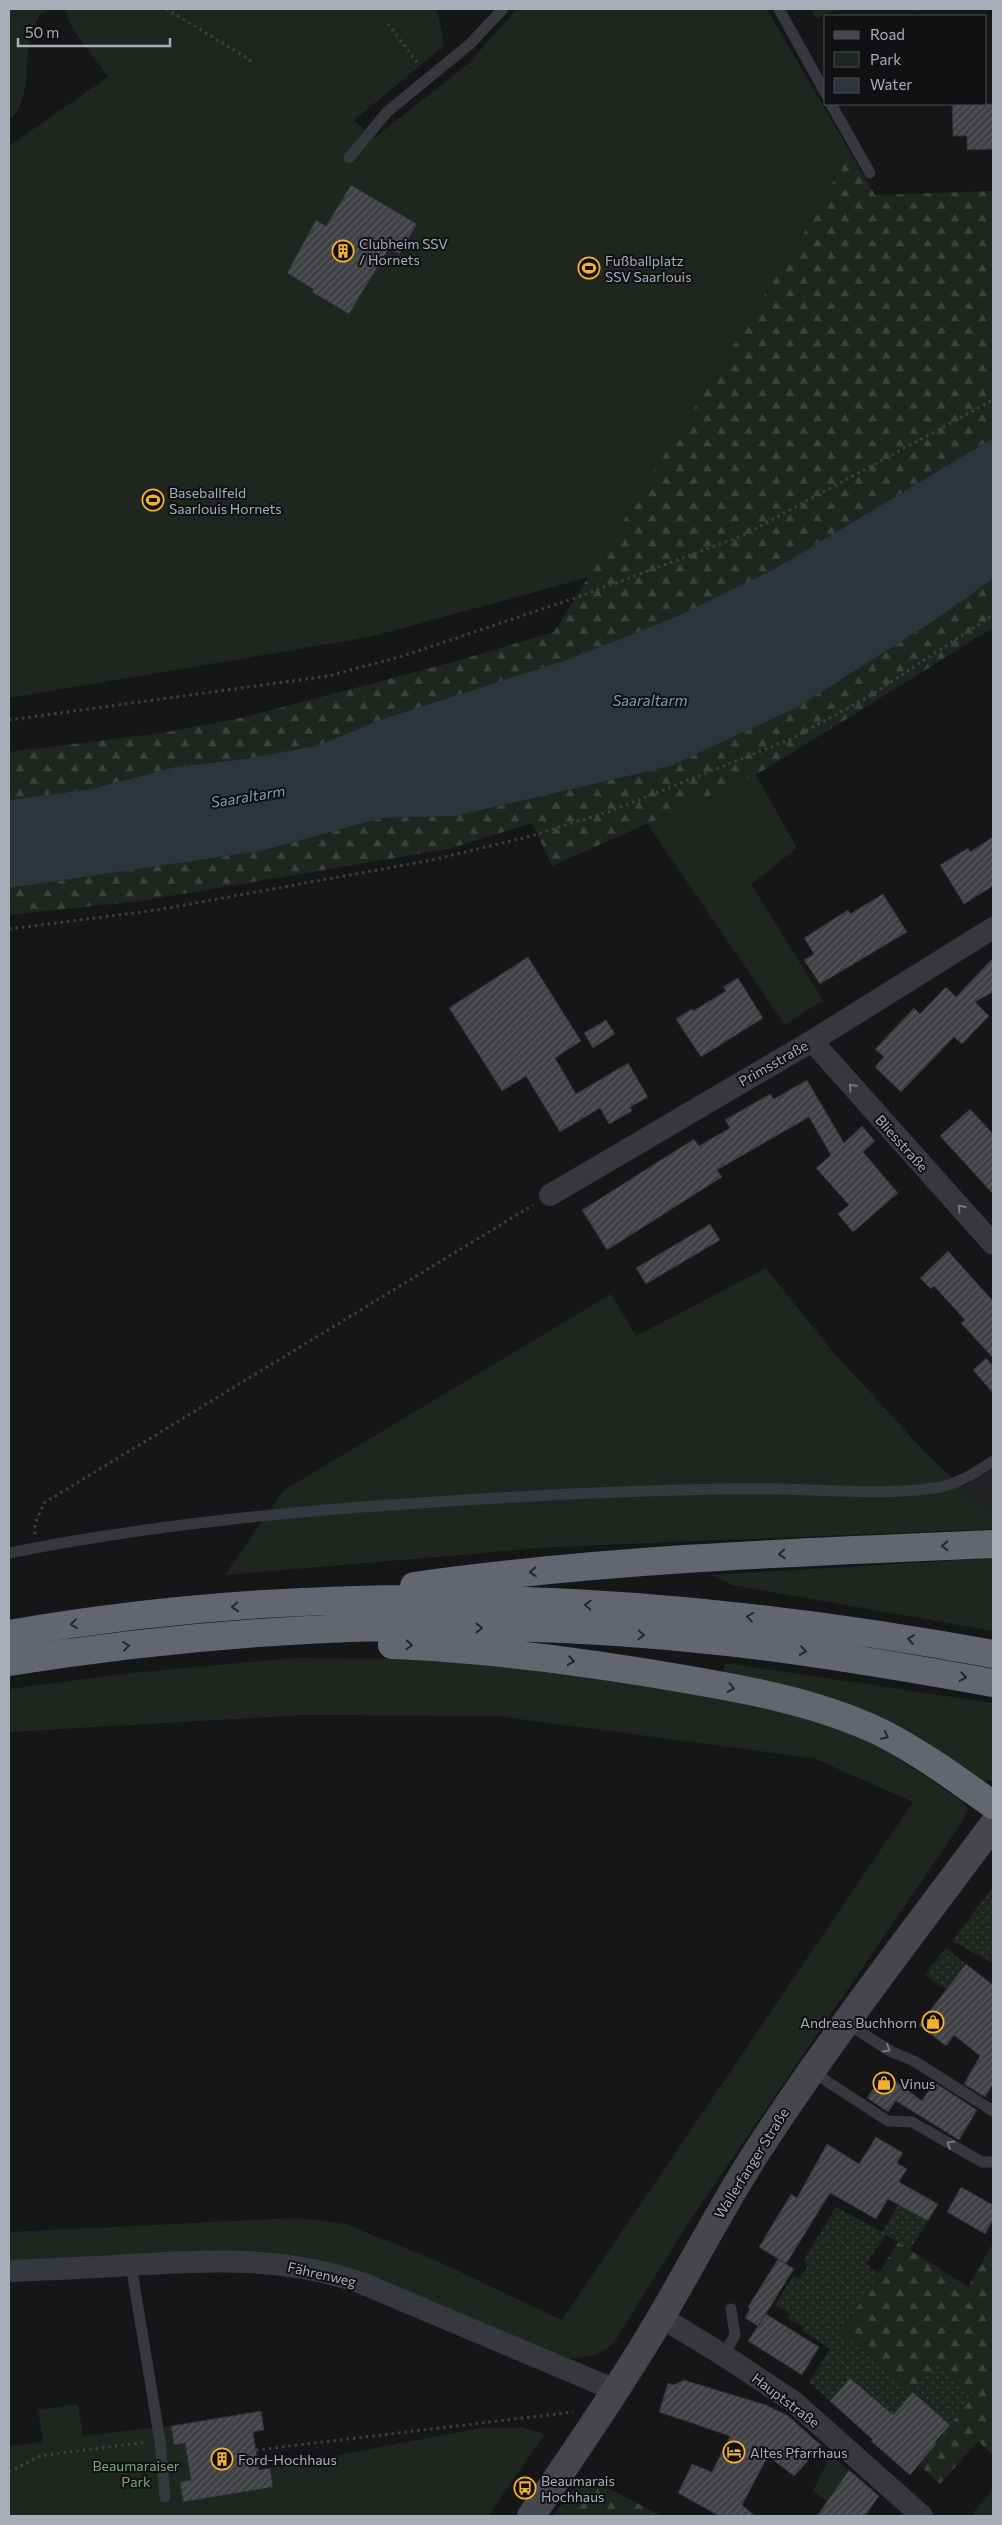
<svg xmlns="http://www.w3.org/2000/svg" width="1002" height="2525" font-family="Commissioner,sans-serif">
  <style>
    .built { fill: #222225 }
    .green { fill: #1e261f }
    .forest { fill: url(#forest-firs) }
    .garden { fill: url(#garden-dots) }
    .water { fill: #2c353c }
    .building { fill: url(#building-hatch); stroke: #303034 }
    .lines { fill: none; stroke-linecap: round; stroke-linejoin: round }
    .path { stroke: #3d3f44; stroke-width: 3; stroke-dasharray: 2.5 4; stroke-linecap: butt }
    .service { stroke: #37383d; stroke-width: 11 }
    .minor { stroke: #37383d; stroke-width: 22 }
    .secondary { stroke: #45474d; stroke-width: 28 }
    .motorway { stroke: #63666e; stroke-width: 28 }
    .oneway { stroke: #757881 }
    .oneway2 { stroke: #26262a }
    .labels { text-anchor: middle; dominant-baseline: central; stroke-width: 4; stroke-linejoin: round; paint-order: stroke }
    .poi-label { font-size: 14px; fill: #a8adb8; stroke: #111113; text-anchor: start }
    .street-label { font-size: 14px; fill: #a8adb8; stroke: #111113 }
    .park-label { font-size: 14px; fill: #7fa381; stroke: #111113 }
    .water-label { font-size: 15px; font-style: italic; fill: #7f9bb3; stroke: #111113 }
  </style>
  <defs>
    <pattern id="forest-firs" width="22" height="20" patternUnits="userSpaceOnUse" patternTransform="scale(1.25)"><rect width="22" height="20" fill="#1e261f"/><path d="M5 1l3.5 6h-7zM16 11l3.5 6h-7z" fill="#3c433d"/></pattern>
    <pattern id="garden-dots" width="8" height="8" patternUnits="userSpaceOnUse" patternTransform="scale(1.25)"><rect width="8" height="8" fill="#1e261f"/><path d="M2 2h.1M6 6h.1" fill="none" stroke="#3c433d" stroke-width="1.8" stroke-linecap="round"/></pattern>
    <pattern id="building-hatch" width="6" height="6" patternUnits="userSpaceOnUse" patternTransform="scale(1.25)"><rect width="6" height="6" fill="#404145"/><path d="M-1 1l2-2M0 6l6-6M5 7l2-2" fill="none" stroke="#595a5e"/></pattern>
  </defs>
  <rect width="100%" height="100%" fill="#161618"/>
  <path class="built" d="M993,1468V1517L962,1487Z"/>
  <path class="green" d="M9,9H55L40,14C37,22 32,31 30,40C24,68 31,100 9,121Z
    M61,9H437L444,46L354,120L374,138L468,64L517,9H767L850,152L811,221L589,577L370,637L9,698V146L108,77L73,30L65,10Z
    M811,9H837L816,19Z
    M756,775L797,848L751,884L823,1000L785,1025L646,822Z
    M766,1268L833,1352L926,1453L993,1517V1529L553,1547L225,1575L284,1490L611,1294L636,1336Z
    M993,1558V1631L733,1585L711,1575Z
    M294,1658L443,1659L603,1678L768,1707L830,1725L884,1749L962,1801L968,1809L964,1819L689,2222L613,2344C599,2355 587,2359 569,2358L367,2274L9,2260V2232L297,2218L345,2224L437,2261L562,2320L913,1802L813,1758L497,1716L304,1715L9,1732V1689L132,1673Z
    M725,1663L993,1703V1781H982L724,1673Z
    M78,2404L83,2436L171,2426L174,2445L185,2443L191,2480L180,2483L183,2502L273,2487L270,2468L481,2428H523L545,2434L488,2516H9V2446L43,2442L38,2410Z
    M831,2454L849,2470L827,2502L813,2491Z"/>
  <path class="forest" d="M850,152L875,195L993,191V438L776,568L678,616L566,660L377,721L320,745L244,759L175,767L92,789L9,800V752L162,733L246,717L453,662L554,632L811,221Z
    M993,579V628L756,775L552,866L532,823L448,849L140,901L9,915V888L261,851L382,818L456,816L671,766L796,708L935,620Z
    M898,2242L968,2287L993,2243V2455L978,2441L940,2484L919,2465L974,2394L913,2392L841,2333Z
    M584,2476L662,2516H553Z
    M993,2489V2516H978L973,2513Z"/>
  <path class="garden" d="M993,1887V1963L952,1941Z
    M946,1948L966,1964L946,1990L925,1974Z
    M900,2202L909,2210L928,2221L910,2249L886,2235L866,2264L879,2273L841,2333L913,2392L938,2363L974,2394L950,2425L913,2392L893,2415L851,2378L830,2401L809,2382L830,2349L802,2330L803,2327L788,2318L790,2314L775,2305L793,2276L799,2279L808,2265L803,2261L836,2207L882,2232Z"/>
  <path class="water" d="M993,438V579L935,620L796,708L671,766L456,816L382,818L261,851L9,888V800L92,789L175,767L244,759L320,745L377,721L566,660L678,616L776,568Z"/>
  <path class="building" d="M952,104H993V149L967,150V136H953Z
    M351,185L417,224L399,254L389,248L349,314L312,292L313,289L287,273L316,220L326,226Z
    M993,837V886L964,904L940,865L968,848L970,852Z
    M883,894L907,932L820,984L804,960L814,954L804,938L848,910L850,914Z
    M528,957L581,1041L555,1058L576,1094L628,1063L648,1097L630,1107L632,1111L609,1124L600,1108L560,1132L526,1076L502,1091L449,1008Z
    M993,958V992L975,1002L989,1016L962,1044L954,1037L901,1092L875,1067L884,1057L875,1049L914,1008L920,1014L946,987L956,997Z
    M738,978L763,1018L701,1057L676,1019L692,1009L693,1011L726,991L723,987Z
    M606,1020L615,1034L593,1048L584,1033Z
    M807,1080L844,1143L862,1126L875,1141L863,1152L898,1193L853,1232L838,1214L849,1205L816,1168L831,1155L809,1117L717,1170L722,1177L607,1250L582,1210L694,1139L699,1146L730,1128L725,1120L770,1094L774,1099Z
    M970,1109L993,1134V1194L940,1136Z
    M710,1224L720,1240L646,1284L636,1268Z
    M948,1251L993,1301V1358L961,1323L965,1320L934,1286L931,1289L920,1278Z
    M986,1358L993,1366V1393L973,1370Z
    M966,1964L993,1985V2084L985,2097L964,2084L980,2056L954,2035L946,2046L919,2025Z
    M884,2073L922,2101L934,2082L977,2110L959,2140L896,2101L888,2112L867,2098Z
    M876,2137L903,2153L897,2163L907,2169L899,2182L938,2204L928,2221L888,2199L876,2219L830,2193L786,2264L759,2247L791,2194L797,2198L827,2144L859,2164Z
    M961,2187L993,2205V2220L985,2234L947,2212Z
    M778,2259L794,2269L758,2326L745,2318L750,2309L748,2307Z
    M766,2314L819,2347L802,2375L748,2341Z
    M850,2378L893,2415L913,2392L950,2425L935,2442L937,2443L910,2475L871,2441L873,2440L830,2401Z
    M684,2380L766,2405L787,2415L822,2446L794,2476L768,2456L742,2505L755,2516H719L678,2493L692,2464L712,2472L730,2436L659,2412L668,2383L674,2385Z
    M261,2411L264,2430L253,2432L259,2470L270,2468L273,2487L183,2502L180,2482L191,2480L185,2443L174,2445L171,2426Z
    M849,2470L879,2496L865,2516H817Z"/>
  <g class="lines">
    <path class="path" d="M166,9L249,59L252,64
      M916,10L917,9
      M388,24L419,65
      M9,720L328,676L403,656L581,596L744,535L993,400
      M9,929L157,910L432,860L527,837L611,811L791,739L868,697L993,615
      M35,1534V1524L44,1503L533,1205
      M256,2450L573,2412
      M9,2472L40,2456L146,2442"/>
    <path class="service" d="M779,9L826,94
      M831,104L870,173
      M349,158L387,112L470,44L503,9
      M9,1553C193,1516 383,1504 570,1494C640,1491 710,1488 780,1489C831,1490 884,1495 935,1488C957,1485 975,1473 993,1461
      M846,2023L892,2052L914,2061L993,2111
      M811,2071L888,2121L912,2122L982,2162H993
      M131,2265L160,2441L165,2497
      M724,2355L735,2335L731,2309"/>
    <path class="minor" d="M812,1041L993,1244
      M550,1195L812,1041L993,928
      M9,2271C49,2269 90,2268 131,2265C211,2260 287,2256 364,2284L615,2390
      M661,2317L728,2358L794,2402L922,2516"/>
    <path class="secondary" d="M531,2516C576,2451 621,2385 661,2317C694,2261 723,2204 758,2150C831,2038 913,1932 993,1825"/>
    <path class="motorway" d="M414,1586C606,1559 800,1552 993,1544
      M9,1634C334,1577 670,1594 993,1654
      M392,1645C480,1648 568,1660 655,1674C731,1687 812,1699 882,1733C921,1753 958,1780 993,1805
      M9,1662C245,1624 490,1615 728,1642C817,1652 905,1667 993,1683"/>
  </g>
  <defs><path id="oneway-chevron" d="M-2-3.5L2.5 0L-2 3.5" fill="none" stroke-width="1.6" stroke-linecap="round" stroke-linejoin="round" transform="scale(1.25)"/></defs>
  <g class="oneway">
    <use href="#oneway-chevron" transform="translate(852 1087) rotate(-132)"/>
    <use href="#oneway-chevron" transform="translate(961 1208) rotate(-132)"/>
    <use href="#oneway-chevron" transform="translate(887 2049) rotate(30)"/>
    <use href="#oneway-chevron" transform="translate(950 2144) rotate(-150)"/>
  </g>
  <g class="oneway2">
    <use href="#oneway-chevron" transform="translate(945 1546) rotate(178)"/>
    <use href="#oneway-chevron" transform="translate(782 1554) rotate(176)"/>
    <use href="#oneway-chevron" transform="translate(533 1572) rotate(175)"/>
    <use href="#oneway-chevron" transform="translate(588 1605) rotate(-177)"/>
    <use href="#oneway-chevron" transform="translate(235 1607) rotate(175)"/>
    <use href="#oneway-chevron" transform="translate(750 1617) rotate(-173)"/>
    <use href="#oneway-chevron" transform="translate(74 1624) rotate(174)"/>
    <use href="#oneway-chevron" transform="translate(479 1628)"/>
    <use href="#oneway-chevron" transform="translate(641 1635) rotate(3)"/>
    <use href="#oneway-chevron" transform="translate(911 1639) rotate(-171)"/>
    <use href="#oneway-chevron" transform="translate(409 1645) rotate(3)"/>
    <use href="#oneway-chevron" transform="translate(126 1646) rotate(-7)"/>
    <use href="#oneway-chevron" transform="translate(803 1651) rotate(8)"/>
    <use href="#oneway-chevron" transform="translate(571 1661) rotate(9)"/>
    <use href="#oneway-chevron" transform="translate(963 1677) rotate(10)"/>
    <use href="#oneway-chevron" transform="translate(731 1688) rotate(12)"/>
    <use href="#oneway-chevron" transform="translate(885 1736) rotate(28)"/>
  </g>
  <defs>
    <g id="building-ring" transform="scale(1.125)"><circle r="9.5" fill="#111113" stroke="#f2b134" stroke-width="1.5"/><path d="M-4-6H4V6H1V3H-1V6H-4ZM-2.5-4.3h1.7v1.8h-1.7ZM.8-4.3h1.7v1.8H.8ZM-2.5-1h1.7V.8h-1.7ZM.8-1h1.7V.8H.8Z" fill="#f2b134"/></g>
    <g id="stadium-ring" transform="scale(1.125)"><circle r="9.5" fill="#111113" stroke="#f2b134" stroke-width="1.5"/><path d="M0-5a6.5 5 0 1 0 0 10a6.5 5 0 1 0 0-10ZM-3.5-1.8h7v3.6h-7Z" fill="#f2b134"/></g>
    <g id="shop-ring" transform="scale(1.125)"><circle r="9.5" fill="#111113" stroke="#f2b134" stroke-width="1.5"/><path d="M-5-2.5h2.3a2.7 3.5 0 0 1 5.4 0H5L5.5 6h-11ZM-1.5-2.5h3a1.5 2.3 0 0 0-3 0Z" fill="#f2b134"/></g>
    <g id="hotel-ring" transform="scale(1.125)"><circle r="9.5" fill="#111113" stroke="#f2b134" stroke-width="1.5"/><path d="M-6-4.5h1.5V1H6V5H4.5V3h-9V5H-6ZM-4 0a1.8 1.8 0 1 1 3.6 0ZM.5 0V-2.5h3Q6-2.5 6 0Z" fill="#f2b134"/></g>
    <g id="bus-ring" transform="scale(1.125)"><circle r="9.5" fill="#111113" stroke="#f2b134" stroke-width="1.5"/><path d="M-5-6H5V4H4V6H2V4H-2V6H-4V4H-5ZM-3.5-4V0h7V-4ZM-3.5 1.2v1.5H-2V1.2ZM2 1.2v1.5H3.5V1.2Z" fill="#f2b134"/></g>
  </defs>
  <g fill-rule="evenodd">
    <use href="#building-ring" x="343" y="251"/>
    <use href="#stadium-ring" x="589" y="268"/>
    <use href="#stadium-ring" x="153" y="500"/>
    <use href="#shop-ring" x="933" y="2022"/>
    <use href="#shop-ring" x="884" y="2083"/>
    <use href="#hotel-ring" x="734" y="2452"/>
    <use href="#building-ring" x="222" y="2459"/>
    <use href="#bus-ring" x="525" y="2488"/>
  </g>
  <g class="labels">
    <g class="poi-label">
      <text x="359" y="243">Clubheim SSV<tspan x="359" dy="16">/ Hornets</tspan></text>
      <text x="605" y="260">Fußballplatz<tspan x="605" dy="16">SSV Saarlouis</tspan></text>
      <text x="169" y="492">Baseballfeld<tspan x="169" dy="16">Saarlouis Hornets</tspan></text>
      <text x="917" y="2022" text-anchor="end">Andreas Buchhorn</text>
      <text x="900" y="2083">Vinus</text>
      <text x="750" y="2452">Altes Pfarrhaus</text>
      <text x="238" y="2459">Ford-Hochhaus</text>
      <text x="541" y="2480">Beaumarais<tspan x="541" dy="16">Hochhaus</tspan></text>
    </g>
    <g class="street-label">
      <text transform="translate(773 1063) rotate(-30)">Primsstraße</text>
      <text transform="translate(902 1143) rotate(48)">Bliesstraße</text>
      <text transform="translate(751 2163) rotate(-58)">Wallerfanger Straße</text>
      <text transform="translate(322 2274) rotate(13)">Fährenweg</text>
      <text transform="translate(786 2400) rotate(37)">Hauptstraße</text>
    </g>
    <g class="park-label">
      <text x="136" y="2465">Beaumaraiser<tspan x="136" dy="16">Park</tspan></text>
    </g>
    <g class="water-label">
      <text x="650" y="700">Saaraltarm</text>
      <text transform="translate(248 796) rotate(-9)">Saaraltarm</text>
    </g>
  </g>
  <rect width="1002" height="2525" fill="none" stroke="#a8adb8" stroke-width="20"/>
  <rect x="824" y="15" width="162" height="90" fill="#111113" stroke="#4d4f55"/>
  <rect x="834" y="31" width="25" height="8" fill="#45474d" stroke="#4d4f55"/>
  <text x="870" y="40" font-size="15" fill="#a8adb8">Road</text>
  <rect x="834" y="52" width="25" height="15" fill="#1e261f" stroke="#4d4f55"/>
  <text x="870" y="65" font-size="15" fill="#a8adb8">Park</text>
  <rect x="834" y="78" width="25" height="15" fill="#2c353c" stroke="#4d4f55"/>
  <text x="870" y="90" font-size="15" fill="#a8adb8">Water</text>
  <path d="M18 38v8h152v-8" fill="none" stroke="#a8adb8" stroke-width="2.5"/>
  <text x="25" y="38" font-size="15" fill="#a8adb8" stroke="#111113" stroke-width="4" paint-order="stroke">50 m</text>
</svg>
